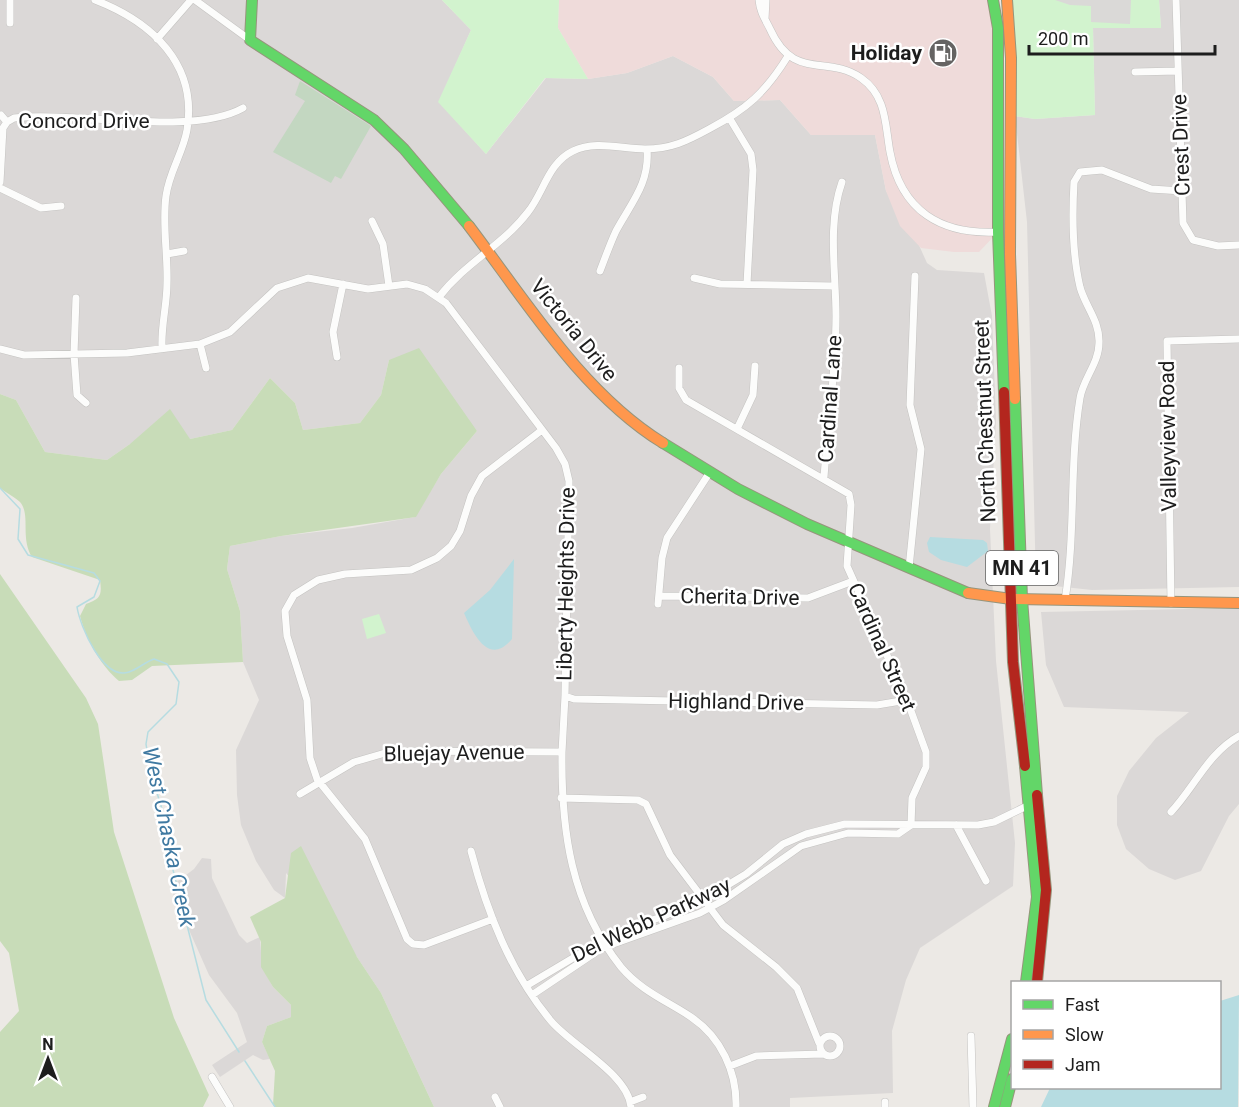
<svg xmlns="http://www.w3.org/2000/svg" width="1239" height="1107" font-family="Roboto,sans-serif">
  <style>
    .residential { fill: #dbd8d7 }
    .commercial { fill: #efdbda }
    .forest { fill: #c8dcb8 }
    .cemetery { fill: #c3d7c1 }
    .park { fill: #d2f3ce }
    .parking { fill: #dad9d7 }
    .water { fill: #b6dce1 }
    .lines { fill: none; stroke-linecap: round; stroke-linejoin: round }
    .stream { stroke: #b6dce1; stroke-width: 1.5 }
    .street-casing { stroke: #c4c3c1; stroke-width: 8 }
    .fast-casing { stroke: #96957c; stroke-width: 12 }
    .slow-casing { stroke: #96957c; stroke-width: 12 }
    .jam-casing { stroke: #96957c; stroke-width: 12 }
    .street { stroke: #fcfcfb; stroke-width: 7 }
    .fast { stroke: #63d668; stroke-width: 10 }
    .slow { stroke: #ff974d; stroke-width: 10 }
    .jam { stroke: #b3261e; stroke-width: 10 }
    .labels { text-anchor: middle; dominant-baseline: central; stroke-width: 5; stroke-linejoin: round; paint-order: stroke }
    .shield { fill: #fff; stroke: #616161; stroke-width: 1.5 }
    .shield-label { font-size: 20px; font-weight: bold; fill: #1d1d1d }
    .poi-label { font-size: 21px; font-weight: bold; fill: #1d1d1d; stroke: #fff; text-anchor: end }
    .street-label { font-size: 21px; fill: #1d1d1d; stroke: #fff }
    .water-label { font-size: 22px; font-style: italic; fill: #3f79a1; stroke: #fff }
  </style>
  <rect width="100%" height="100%" fill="#ece9e5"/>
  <path class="residential" d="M0,0H442L471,30L439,102L486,154L546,78L588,79L627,73L673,56L713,77L734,101L780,100L811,135H875L886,191L909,223L927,263L937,270L984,273L992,316L996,421L990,529L996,661L1015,843L1013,886L920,948L906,980L892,1031L893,1093L790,1098V1107H434L381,993L357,957L286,873L285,898L274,890L256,861L241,825L237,795L236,750L259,700L243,662L240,611L227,569L230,546L281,536L352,528L415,517L441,474L477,431L389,360L381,395L360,423L303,430L295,403L270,378L232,430L190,439L130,444L107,460L45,452L16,400L0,394Z
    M1159,0H1239V587L1092,590L1036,584L1027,222L1015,116L1035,119L1095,115L1093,28H1161Z
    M1239,608V804L1229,816L1201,871L1175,880L1149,869L1126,849L1117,825V796L1129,771L1156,738L1189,712L1064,707L1046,665L1041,612Z
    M202,858L211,859L212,878L239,935L247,943L260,937L262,967L273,987L291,1005V1017L267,1026L262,1042L270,1059L263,1060L253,1055L220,1077L212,1065L247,1042L237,1013L209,975L170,887L194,869Z"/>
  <path class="commercial" d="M559,0H996L998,232L979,252H954L921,248L900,226L886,191L875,135H811L780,100L734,101L713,77L673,56L627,73L588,79L558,28Z"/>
  <path class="forest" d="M419,348L477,431L441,474L416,517L281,536L230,546L227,569L240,611L243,662L152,666L132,680L119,681C101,666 86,639 80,616L86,604C101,599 102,595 100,580L32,557C20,538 31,515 20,502C15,497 6,493 0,488V394L16,400L45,452L107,460L130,444L170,409L190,439L232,430L270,378L295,403L303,430L360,423L381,395L389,360Z
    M0,574L86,698L98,724L114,832L174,1018L209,1095L203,1107H0V1032L19,1011L9,953L0,941Z
    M301,846L357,957L381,993L434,1107H275L273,1105L275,1071L262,1042L267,1026L291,1017V1005L273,987L261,967V942L250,917L285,898L291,853Z"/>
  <path class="cemetery" d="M300,81L371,126L341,179L335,176L331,183L273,152L305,101L295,95Z"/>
  <path class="park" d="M442,0H559L558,28L588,79L545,78L486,154L438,102L471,30Z
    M1013,0H1159L1161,28H1093L1095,115L1035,119L1015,116L1011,10Z
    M379,614L386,633L367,639L362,619Z"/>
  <path class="parking" d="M1055,0H1131L1130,24L1091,22V6L1070,5Z"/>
  <path class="water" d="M930,537L983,540L987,543L988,551L967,567L941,560L929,552L927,543Z
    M514,559L512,639C488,668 472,631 464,613L490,590Z
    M1239,995L1238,1107H1041L1050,1088H1220V1001Z"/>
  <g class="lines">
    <path class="stream" d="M0,488L20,509L18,539L28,555L94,573L100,581L94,597L77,607C80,626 103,681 129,672C138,669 145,662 154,659L167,664L179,682L176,704L148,732L146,744L150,770L165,819L173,870L206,1000L239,1052
      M245,1061L275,1107"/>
    <g class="street-casing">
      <path id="street" d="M95,0C152,22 198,64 187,130C183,153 169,172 166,196C162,224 168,255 167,283C167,305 161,325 162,347
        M195,0L250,40
        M759,0C760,12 765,19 770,29C794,82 826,54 861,78C887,96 885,125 890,152C901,211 941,235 998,232
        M1176,0L1183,223L1193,240L1218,246L1239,245
        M765,19L766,0
        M10,23V0
        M157,39L191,0
        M1135,72L1178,71
        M1,115L7,122
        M730,119L751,154L753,170L747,284
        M0,182L3,128L7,122L14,118C76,111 191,137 243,108
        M0,188L41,208L61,206
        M372,221L383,244L389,286
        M167,254L184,251
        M600,271C605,258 610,244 616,231C631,203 650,183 647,149
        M694,278L720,284L833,286
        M439,297C466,262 502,246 528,212C544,192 548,163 573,151C595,140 622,149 645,149C671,149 687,141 709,129C747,109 765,93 788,56
        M76,298L74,354L77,395L86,403
        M200,344L206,368
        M0,349L24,355L127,353L200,344L230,332L277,288L308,278L368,289L407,284L425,289L446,303L556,448L565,464L569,481L565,696L562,752L392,751L354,762L300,794
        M337,357L333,332L343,284
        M679,368V388L686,400L849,494L851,505L847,566L907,700L926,752V767L912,798L911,825
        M737,429L753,395L755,366
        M824,477C828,424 836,369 836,316C836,272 827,225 842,182
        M909,568L921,449L910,405L915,276
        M660,596L808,598L853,581
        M1065,600C1076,533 1069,465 1080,398C1083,379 1099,363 1099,343C1100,321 1085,306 1080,287C1072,253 1072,217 1074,182L1080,172L1102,170L1151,189L1182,191
        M1171,603L1167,341L1239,339
        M658,604L662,558L667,538L710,472
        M565,696L574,699L877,705L907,700
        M562,752C561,831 571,904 621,967C641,991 667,1001 691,1017C721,1037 737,1072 736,1107
        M561,798L638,800L646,804L670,855L723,925L776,967L797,988L819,1043
        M1171,812C1194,788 1208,753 1239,736
        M956,825L986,881
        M471,851C487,912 510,972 551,1021C572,1046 628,1074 631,1107
        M493,919L424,945L413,944L407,939L365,839L317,779L310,758L307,700L287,636L285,611L294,595L318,580L345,574L411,570L437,558L451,546L460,531L471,496L482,476L542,430
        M526,986L615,933L664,916L711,895L746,874L783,844L806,834L845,824L978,825L994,822L1029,805
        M532,995L602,948L700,913L724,900L801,846L848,833L898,834L911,825
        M820 1046a10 10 0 1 1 20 0a10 10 0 1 1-20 0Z
        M971,1036L973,1107
        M730,1066L756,1056L823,1054
        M212,1077L230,1107
        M495,1097L500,1107
        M630,1102L643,1097
        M885,1102V1107"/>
    </g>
    <g class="fast-casing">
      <path id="fast" d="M252,0L250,40L374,120L404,149L469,226
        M993,0L998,28V232L1004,392
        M1015,399L1022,599L1037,795
        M663,443L738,489L807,524L968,593
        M1025,766L1037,897L1026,982
        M994,1107L1012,1039
        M1005,1107L1012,1079"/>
    </g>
    <g class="slow-casing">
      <path id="slow" d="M1007,0L1011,58L1010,254L1015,399
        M469,226C526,301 582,393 663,443
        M968,593L1011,599L1239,603"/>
    </g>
    <g class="jam-casing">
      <path id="jam" d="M1004,392L1013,662L1025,766
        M1037,982L1046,890L1037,795"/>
    </g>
    <use href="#street" class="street"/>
    <use href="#fast" class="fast"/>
    <use href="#slow" class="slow"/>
    <use href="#jam" class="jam"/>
  </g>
  <defs>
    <g id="fuel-disc" transform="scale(1.5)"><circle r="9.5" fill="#656463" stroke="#fff"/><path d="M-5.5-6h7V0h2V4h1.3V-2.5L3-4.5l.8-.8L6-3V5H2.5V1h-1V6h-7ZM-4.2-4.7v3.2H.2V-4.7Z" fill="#fff"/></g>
  </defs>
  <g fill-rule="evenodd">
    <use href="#fuel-disc" x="943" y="53"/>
  </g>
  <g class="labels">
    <rect class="shield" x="986" y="551" width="72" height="34" rx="4.5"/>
    <g class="shield-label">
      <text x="1022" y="568">MN 41</text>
    </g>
    <g class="poi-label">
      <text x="922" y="53">Holiday</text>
    </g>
    <g class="street-label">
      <text x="84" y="121">Concord Drive</text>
      <text transform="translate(1181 145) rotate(-92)">Crest Drive</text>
      <text transform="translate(574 330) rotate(51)">Victoria Drive</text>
      <text transform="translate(830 399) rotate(-86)">Cardinal Lane</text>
      <text transform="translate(985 421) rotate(-92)">North Chestnut Street</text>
      <text transform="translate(1168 436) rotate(-91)">Valleyview Road</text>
      <text transform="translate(566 584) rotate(-89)">Liberty Heights Drive</text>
      <text transform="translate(740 597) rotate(1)">Cherita Drive</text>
      <text transform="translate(882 647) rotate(66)">Cardinal Street</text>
      <text transform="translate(736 702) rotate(1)">Highland Drive</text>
      <text transform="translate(454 753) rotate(-1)">Bluejay Avenue</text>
      <text transform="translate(651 920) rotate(-25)">Del Webb Parkway</text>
    </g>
    <g class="water-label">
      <text transform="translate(169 837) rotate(78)">West Chaska Creek</text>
    </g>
  </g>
  <rect x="1011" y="981" width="210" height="108" fill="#ffffff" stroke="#a5a5a5" stroke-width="1.5"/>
  <rect x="1023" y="1000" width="30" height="9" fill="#63d668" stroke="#a5a5a5" stroke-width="1.5"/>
  <text x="1065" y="1011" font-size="18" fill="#1d1d1d">Fast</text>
  <rect x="1023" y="1030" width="30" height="9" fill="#ff974d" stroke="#a5a5a5" stroke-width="1.5"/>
  <text x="1065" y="1041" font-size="18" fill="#1d1d1d">Slow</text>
  <rect x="1023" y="1060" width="30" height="9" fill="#b3261e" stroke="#a5a5a5" stroke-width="1.5"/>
  <text x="1065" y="1071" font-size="18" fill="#1d1d1d">Jam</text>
  <g transform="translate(48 1059)" stroke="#ffffff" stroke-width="4.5" paint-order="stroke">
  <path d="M0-4.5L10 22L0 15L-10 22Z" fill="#1d1d1d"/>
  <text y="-9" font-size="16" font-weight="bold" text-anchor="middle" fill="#1d1d1d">N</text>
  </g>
  <path d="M1029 45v9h186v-9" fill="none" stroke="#1d1d1d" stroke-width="3"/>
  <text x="1038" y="45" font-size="18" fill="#1d1d1d" stroke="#ffffff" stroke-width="4.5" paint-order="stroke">200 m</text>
</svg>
